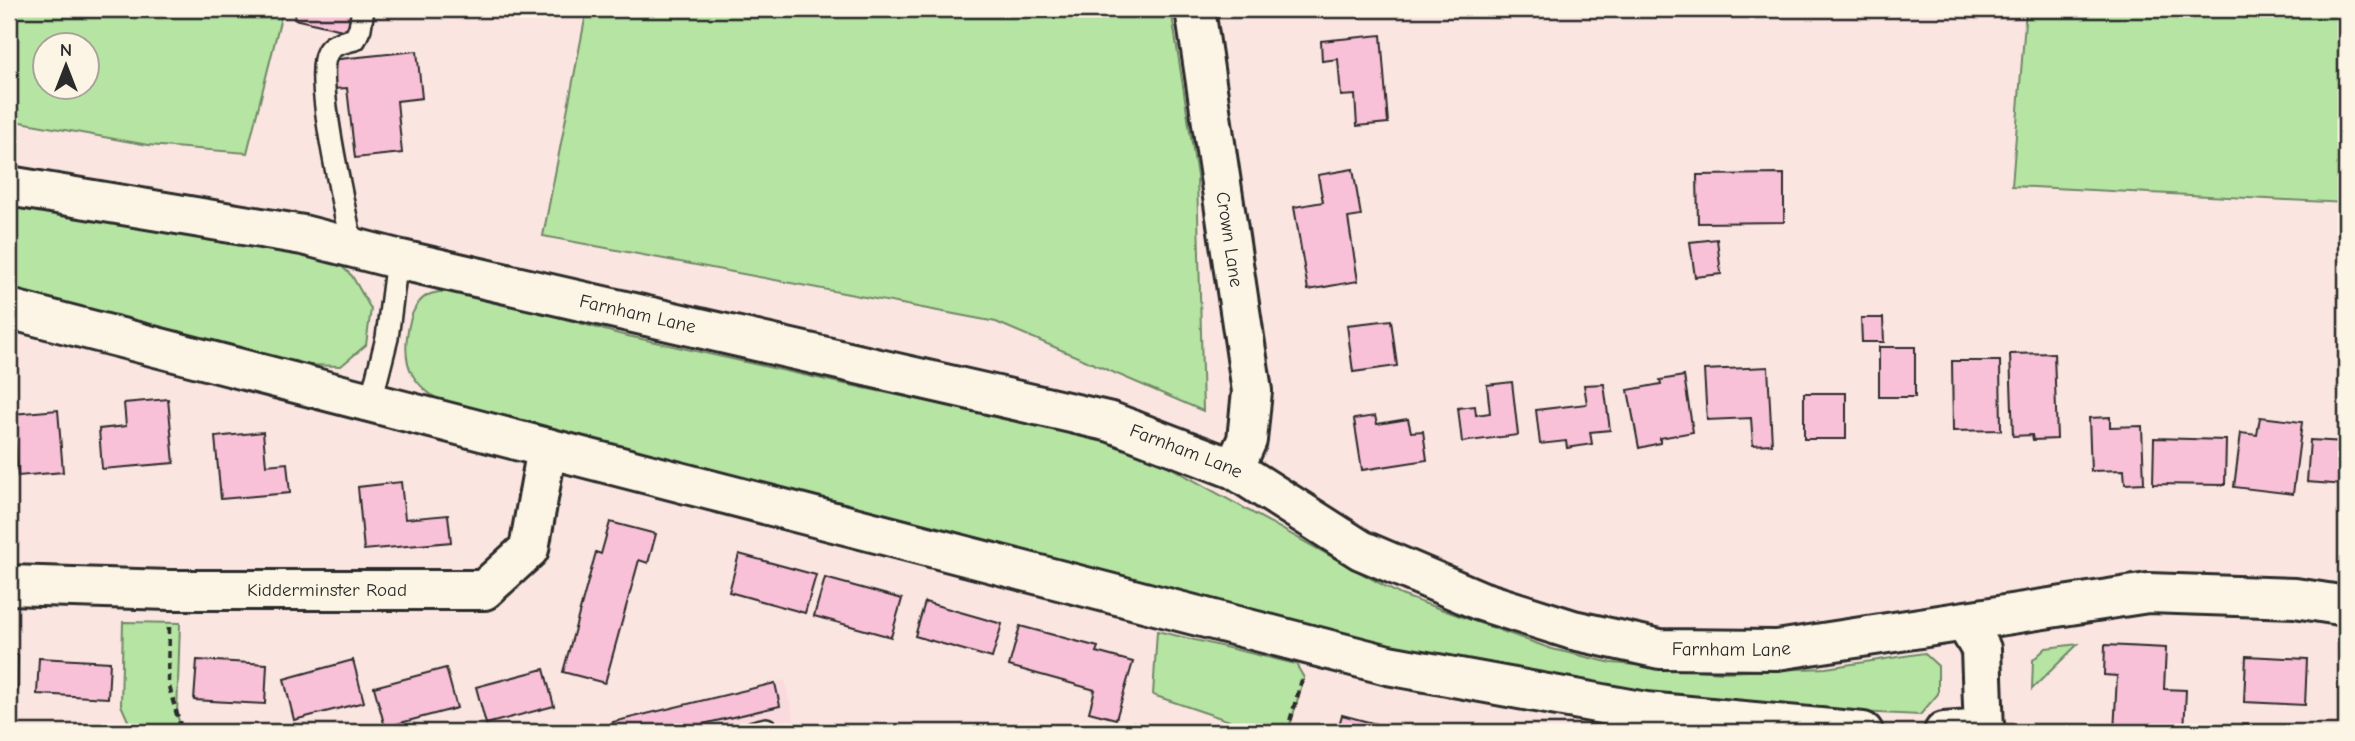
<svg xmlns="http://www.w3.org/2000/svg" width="2355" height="741" font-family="'Comic Neue',sans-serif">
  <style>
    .built { fill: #fadade }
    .green { fill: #b6e4a3; stroke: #708867; stroke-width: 2; fill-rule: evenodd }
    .building { fill: #f9c1d7; stroke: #2b2b2b; stroke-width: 2 }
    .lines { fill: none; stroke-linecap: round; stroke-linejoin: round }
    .service-casing { stroke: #2b2b2b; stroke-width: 26 }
    .minor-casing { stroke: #2b2b2b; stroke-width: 44 }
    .tertiary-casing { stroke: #2b2b2b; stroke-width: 44 }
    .path { stroke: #2b2b2b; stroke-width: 4.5; stroke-dasharray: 7 5; stroke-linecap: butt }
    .service { stroke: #fcf5e5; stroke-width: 21 }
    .minor { stroke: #fcf5e5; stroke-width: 38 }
    .tertiary { stroke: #fcf5e5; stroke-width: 38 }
    .labels { text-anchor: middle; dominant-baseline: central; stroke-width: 5; stroke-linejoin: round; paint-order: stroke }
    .street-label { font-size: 19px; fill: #2b2b2b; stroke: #fcf5e5 }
  </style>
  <rect width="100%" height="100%" fill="#fbe5e1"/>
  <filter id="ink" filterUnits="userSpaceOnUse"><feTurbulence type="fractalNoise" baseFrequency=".0143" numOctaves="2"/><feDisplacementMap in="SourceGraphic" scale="14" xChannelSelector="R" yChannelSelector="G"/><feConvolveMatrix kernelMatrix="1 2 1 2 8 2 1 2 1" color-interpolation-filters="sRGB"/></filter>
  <g filter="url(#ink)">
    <path class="built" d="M785,680L797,732H605L603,728Z"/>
    <path class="green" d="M9,9H283L247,153L148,145L9,120ZM46,46H88V88H46Z
      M587,9H1171L1197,176L1203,411L996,322L543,236Z
      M2026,9H2346V203L2012,186Z
      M9,204L323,249L352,276L371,309L366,345L341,366L305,365L9,290Z
      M461,290L619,334L835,382L1093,436L1148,455L1401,595L1552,649L1612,663L1722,672L1826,668L1924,653L1938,666V694L1920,715L1774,708L1541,686L455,410C414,387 398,369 410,321C412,312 418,300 428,295C437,291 451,291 461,290Z
      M123,622L180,623L177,715L183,732H133L121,705Z
      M1157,631L1296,664L1304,678L1288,732H1262L1153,695Z
      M2078,644L2032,689L2033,660L2046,648Z"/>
    <path class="building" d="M297,9H352L347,31L294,19Z
      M1381,35L1388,123L1357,126L1355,95L1341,96L1338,59L1322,61L1321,41Z
      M417,51L422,98L397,101L402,153L355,158L347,88L333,89L330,60Z
      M1353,169L1361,216L1348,218L1358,281L1308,290L1294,207L1323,202L1318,175Z
      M1784,174V222L1698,223L1697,175Z
      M1717,239L1721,274L1695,277L1690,242Z
      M1861,318H1883L1884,342H1862Z
      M1391,320L1397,366L1353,372L1347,325Z
      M1879,347H1915V397H1879Z
      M2054,353L2057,439L2033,440L2032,435L2013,436L2010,354Z
      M1952,361H2000L2001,430L1953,431Z
      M1768,367L1772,444L1753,445L1751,418L1707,420L1704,370Z
      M1684,376L1693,432L1660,438V443L1639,448L1628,390L1661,384L1660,380Z
      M1512,382L1518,435L1462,442L1458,408L1475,406L1476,415L1490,413L1487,385Z
      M1604,384L1610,430L1590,432L1592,444L1567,448L1566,441L1540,444L1536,410L1587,404L1584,385Z
      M1804,393H1846V439H1804Z
      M168,399L174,463L102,469L99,429L126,426L124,403Z
      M58,410L63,472L18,476L13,414Z
      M1375,416L1377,424L1408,419L1411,432L1423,431L1427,460L1362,470L1354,419Z
      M2110,417V427L2142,426L2144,483L2125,484L2124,470L2091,471L2089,418Z
      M2260,417L2302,422L2293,494L2234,487L2241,433L2257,435Z
      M263,432L266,465L287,463L290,493L221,499L215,437Z
      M2154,438L2226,440L2225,485L2153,484Z
      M2310,440L2346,442V485L2307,482Z
      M401,482L405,519L448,515L451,542L364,550L358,487Z
      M610,522L656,534L648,563L639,560L605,683L563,672L596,552L601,554Z
      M739,554L816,575L805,613L729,592Z
      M825,578L902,599L891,637L814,616Z
      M925,602L1002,624L992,658L915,636Z
      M1020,626L1098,647L1096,652L1133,662L1116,719L1089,712L1095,690L1009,666Z
      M2105,645L2166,648L2164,689L2186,690L2184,732H2114L2117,676L2104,675Z
      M9,655H18L17,692L9,691Z
      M2246,656L2307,659L2305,705L2244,702Z
      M39,658L110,662L108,698L37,694Z
      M197,660L267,664L265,704L194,700Z
      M353,660L364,702L294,720L284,679Z
      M446,668L457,708L385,727L374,687Z
      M544,669L554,706L486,724L476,687Z
      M775,683L780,706L669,732H615L613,722Z
      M1342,715L1384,726L1382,732H1337Z
      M1133,722L1167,732H1130Z"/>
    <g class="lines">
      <g class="service-casing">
        <path id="service" d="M352,247C346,213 313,78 327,53C332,43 345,42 355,39L360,28L363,9
          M371,401L387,338L397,259
          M754,732L766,729"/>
      </g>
      <g class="minor-casing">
        <g id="minor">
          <path id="s1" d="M1195,9L1252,391L1247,440L1234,469"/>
          <path d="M9,309L1388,665L1646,712L1863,732"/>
          <path id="s2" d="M9,585L170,590H484L529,549L547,448"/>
          <path d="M1944,732L1985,729"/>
        </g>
      </g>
      <g class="tertiary-casing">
        <g id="tertiary">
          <path id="s3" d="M9,186L303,235L397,259L1111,422L1234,469L1361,550L1481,601L1573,630L1660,649L1777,650L2148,593L2295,598L2346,606"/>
          <path d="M1965,622L1981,649L1984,732"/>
        </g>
      </g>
      <path class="path" d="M169,627L168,683L182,732
        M1287,732L1302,680"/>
      <use href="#service" class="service"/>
      <use href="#minor" class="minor"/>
      <use href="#tertiary" class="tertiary"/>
    </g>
  </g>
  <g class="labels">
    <g class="street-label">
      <text stroke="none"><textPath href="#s1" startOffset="233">Crown Lane</textPath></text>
      <text stroke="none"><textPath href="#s3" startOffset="642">Farnham Lane</textPath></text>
      <text stroke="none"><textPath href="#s3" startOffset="1208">Farnham Lane</textPath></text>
      <text stroke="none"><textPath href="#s2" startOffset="318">Kidderminster Road</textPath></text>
      <text stroke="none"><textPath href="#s3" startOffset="1797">Farnham Lane</textPath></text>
    </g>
  </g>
  <rect width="2355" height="741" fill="none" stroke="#fcf5e5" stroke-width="35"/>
  <rect x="18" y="18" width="2320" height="706" fill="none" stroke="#2b2b2b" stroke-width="2.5" filter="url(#ink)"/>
  <g transform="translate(66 66)"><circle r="33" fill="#fcf5e5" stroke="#a8a49b" stroke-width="2"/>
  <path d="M0-5L12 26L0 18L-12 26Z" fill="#2b2b2b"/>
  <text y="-10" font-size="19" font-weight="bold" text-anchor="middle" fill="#2b2b2b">N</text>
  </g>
</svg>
